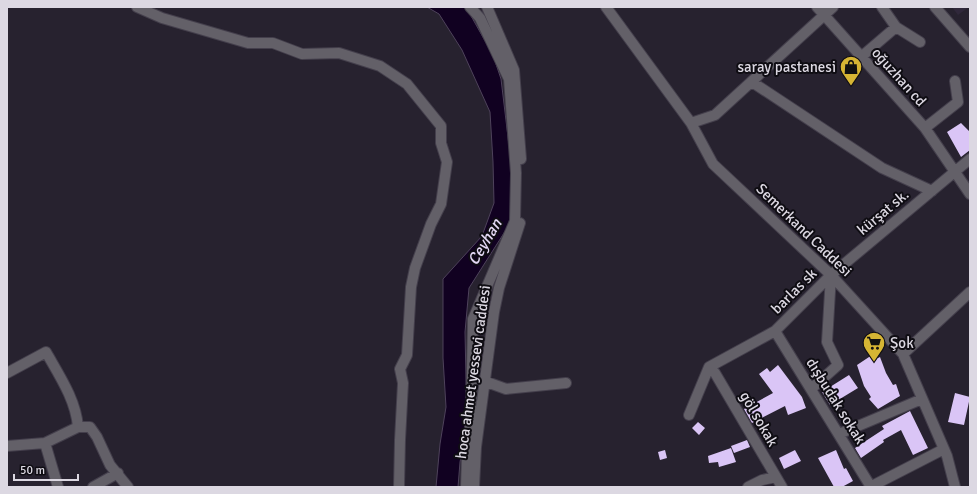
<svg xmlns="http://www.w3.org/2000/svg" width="977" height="494" font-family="Signika,sans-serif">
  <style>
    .built { fill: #30283b }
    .water { fill: #110121; stroke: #4e425b }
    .building { fill: #dac5f6 }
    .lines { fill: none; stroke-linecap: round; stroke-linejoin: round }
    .minor-casing { stroke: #443f4c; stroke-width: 12 }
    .minor { stroke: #636068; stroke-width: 10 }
    .labels { text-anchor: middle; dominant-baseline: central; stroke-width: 4; stroke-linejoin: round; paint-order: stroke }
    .poi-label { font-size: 15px; fill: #dcd8e2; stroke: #0f0d13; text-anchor: end }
    .street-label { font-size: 15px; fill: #dcd8e2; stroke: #0f0d13 }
    .water-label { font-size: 16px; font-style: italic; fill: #e4d9f5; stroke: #0f0d13 }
  </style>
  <rect width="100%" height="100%" fill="#27222f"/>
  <path class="built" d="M952,7H969L958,15Z"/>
  <path class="water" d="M427,7H466L493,55L501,79L513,179L511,222L469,288L465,332L467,426L460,462L458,487H436L440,444L446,407L443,358V279L482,236L494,203L493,162L490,112L462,50L439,14Z"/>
  <path class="building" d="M961,123L970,132V150L961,157L947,132Z
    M875,353L878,358L880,357L886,373L893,385L896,384L900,396L878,409L869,399L871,397L864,386L857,365Z
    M778,365L802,397L806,408L788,415L785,406L752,423L744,409L773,393L759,374L767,368L770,372Z
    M849,375L858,388L830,405L822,392Z
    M955,393L970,397L964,425L948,422Z
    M910,411L928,448L913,455L901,430L883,440L884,442L861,458L855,448L884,429L882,426Z
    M698,422L705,428L699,435L692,428Z
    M747,440L750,447L734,453L731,446Z
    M731,448L736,462L719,467L718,462L709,463L708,456Z
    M665,450L667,458L660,460L658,452Z
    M795,450L801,461L784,469L779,458Z
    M836,450L844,469L846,468L853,481L842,487H834L818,458Z"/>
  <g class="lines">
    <g class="minor-casing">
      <path id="minor" d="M137,7L162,18L248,43H273L302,54L339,53L380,66L407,84L441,126V143L447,162L441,204L431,224L415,268L411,287L407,355L400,369L403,383L400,440L399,487
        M487,7L514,70L521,159
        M606,7L691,123L713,164L831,275L903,354L947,456L955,487
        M817,7L925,128L970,194
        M935,7L970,47
        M896,27L920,42
        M861,57L896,27L882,7
        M752,82L882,168L932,191
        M691,123L715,115L833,7
        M925,128L958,102L955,81
        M831,275L970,159
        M775,331L871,487
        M903,354L970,292
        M709,367L775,331L831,275L827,342L838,365L811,389
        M709,367L715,373L782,487
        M7,373L46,352C59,375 76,400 78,427
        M484,381L506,389L566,383
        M689,415L709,367
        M839,434L922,399
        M45,443L58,487
        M7,446L45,443L78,427H90L97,437L110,465L128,487
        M93,487L118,473
        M466,487L467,455L471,418L473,319L515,221L516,173L509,79L480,18L470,7
        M474,487L476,447L494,312L499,288L520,223
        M748,487L762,480L776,477
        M870,487L944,449"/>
    </g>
    <use href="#minor" class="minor"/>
  </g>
  <defs>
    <g id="shop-pin" transform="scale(1.15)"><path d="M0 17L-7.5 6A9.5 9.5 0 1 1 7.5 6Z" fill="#d6b534" stroke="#0f0d13"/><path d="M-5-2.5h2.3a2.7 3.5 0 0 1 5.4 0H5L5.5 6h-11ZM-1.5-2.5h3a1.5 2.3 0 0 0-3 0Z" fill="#111"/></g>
    <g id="supermarket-pin" transform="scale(1.15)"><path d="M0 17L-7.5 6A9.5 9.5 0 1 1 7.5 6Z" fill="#d6b534" stroke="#0f0d13"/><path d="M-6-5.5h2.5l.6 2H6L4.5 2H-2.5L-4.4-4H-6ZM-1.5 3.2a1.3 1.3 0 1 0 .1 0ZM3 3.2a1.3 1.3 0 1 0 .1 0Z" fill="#111"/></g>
  </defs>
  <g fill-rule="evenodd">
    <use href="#shop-pin" x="851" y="67"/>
    <use href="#supermarket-pin" x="874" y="343"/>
  </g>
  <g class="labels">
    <g class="poi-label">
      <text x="836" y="67">saray pastanesi</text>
      <text x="890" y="343" text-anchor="start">Şok</text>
    </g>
    <g class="street-label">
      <text transform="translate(899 77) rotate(48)">oğuzhan cd</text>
      <text transform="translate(883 212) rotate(-40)">kürşat sk.</text>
      <text transform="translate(804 230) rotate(44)">Semerkand Caddesi</text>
      <text transform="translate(794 291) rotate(-45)">barlas sk</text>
      <text transform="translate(473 372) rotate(-82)">hoca ahmet yessevi caddesi</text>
      <text transform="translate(836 401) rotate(58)">dışbudak sokak</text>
      <text transform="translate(759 419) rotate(60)">göl sokak</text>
    </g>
    <g class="water-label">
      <text transform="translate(485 242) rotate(-59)">Ceyhan</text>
    </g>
  </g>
  <rect width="977" height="494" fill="none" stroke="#dcd8e2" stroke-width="16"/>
  <path d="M14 474v6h64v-6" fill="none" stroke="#dcd8e2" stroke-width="2"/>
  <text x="20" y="474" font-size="12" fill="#dcd8e2" stroke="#0f0d13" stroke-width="3" paint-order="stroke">50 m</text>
</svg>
